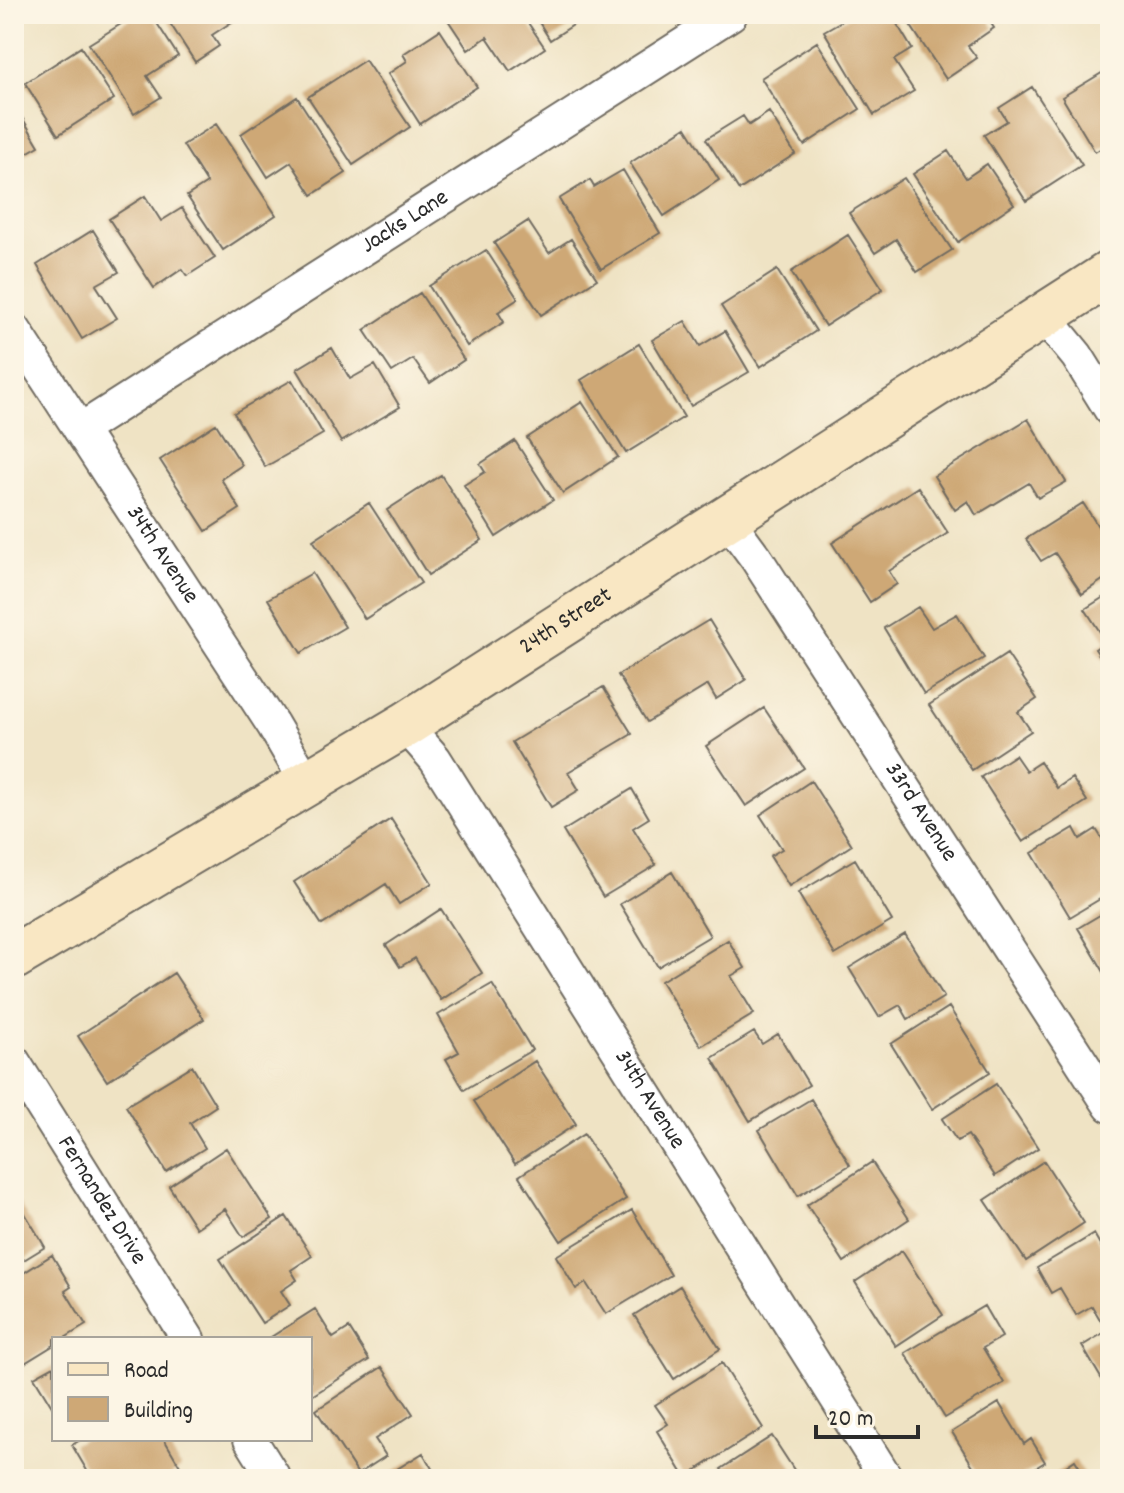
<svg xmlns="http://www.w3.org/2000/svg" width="1124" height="1493" font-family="Dekko,sans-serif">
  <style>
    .building { fill: #cea876 }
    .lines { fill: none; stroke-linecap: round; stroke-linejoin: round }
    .street-casing { stroke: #706b61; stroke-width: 36 }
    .secondary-casing { stroke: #706b61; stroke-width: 48 }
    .street { stroke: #fff; stroke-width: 32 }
    .secondary { stroke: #f9e7c3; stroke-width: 44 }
    .labels { text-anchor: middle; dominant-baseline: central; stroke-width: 7; stroke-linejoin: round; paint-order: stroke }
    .street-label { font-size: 24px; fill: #2b2b2b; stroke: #fcf5e5 }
  </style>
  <rect width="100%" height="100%" fill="#fcf5e5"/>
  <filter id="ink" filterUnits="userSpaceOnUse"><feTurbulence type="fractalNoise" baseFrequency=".0125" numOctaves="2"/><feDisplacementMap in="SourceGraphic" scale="16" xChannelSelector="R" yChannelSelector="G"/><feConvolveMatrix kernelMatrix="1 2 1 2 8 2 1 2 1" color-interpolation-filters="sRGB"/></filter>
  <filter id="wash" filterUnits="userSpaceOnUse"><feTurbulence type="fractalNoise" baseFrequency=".006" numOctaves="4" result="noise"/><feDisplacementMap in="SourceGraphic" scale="32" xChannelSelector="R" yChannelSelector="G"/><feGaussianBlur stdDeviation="1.8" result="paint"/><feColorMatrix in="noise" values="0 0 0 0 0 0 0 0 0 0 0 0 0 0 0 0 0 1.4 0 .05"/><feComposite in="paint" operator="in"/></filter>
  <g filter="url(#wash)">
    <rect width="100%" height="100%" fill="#efe3c4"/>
    <g id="blocks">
      <path class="building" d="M137,14H151L178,56L147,76L161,97L134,114L89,44Z
        M164,14H244L212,35L219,46L195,62Z
        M444,14H522L545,48L510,71L487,37L468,50Z
        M534,14H590L550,40Z
        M854,14H891L912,49L894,60L914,91L874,115L824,31Z
        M903,14H985L994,28L968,46L977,58L946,79Z
        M440,30L477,87L420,124L388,74L407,61L403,54Z
        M817,42L860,109L804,145L761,78Z
        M81,47L114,99L58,135L25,83Z
        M365,60L410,127L353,165L308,97Z
        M1110,68V143L1095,152L1062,97Z
        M1032,87L1082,165L1026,201L984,135L1007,121L999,108Z
        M297,97L346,173L312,195L291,162L268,177L241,134Z
        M14,104L39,146L14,160Z
        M769,112L795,154L739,190L706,139L743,116L749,125Z
        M216,124L276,215L223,250L187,196L207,183L183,145Z
        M686,127L719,180L664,216L630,163Z
        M948,151L966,178L987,164L1014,204L958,242L913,174Z
        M623,170L660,233L601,269L559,199L590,180L594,187Z
        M904,178L952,250L917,272L896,239L875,253L849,213Z
        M145,196L161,221L182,208L215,258L187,276L182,269L154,288L109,219Z
        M528,221L549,253L571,239L597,279L541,315L494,243Z
        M93,230L119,272L96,285L117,318L82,339L37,265Z
        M848,235L883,289L825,326L791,272Z
        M486,250L518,299L498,312L504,322L467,346L429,286Z
        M777,270L816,331L760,367L721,306Z
        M420,293L464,360L430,383L413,359L392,372L364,330Z
        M685,321L700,346L725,331L749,372L691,406L652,340Z
        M639,344L684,417L626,453L581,380Z
        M332,348L350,379L375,365L400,407L341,442L297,369Z
        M292,380L323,434L265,467L234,413Z
        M582,402L618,457L563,493L527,438Z
        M1028,419L1066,482L1038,498L1029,483L976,515L968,501L955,510L934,476Z
        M216,424L242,465L221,479L240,509L206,531L160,460Z
        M515,441L553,500L496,537L464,485L485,472L480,464Z
        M441,475L482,540L428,575L387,510Z
        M918,487L948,533L889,571L897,584L870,602L832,543Z
        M369,503L421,583L365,619L313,540Z
        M1083,503L1110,545V575L1082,594L1055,553L1041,561L1026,539Z
        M312,573L345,627L301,653L268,599Z
        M1110,593V671L1095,649L1106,641L1085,609Z
        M918,607L932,628L957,614L984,658L924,694L884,628Z
        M709,620L746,680L716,699L708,685L647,722L618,675Z
        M1007,654L1037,699L1018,712L1031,731L972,770L929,705Z
        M603,687L632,734L568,772L579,790L551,807L512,742Z
        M764,708L804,768L746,806L706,746Z
        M1015,755L1026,771L1040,762L1057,788L1072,778L1087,801L1023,842L981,777Z
        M811,781L852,845L789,886L770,856L782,849L760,815Z
        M632,789L649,818L633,828L656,865L603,897L563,831Z
        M391,819L432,883L399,904L386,884L322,925L294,882Z
        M1074,828L1080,839L1096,829L1110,851V893L1070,917L1032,853Z
        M855,859L892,921L835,955L798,893Z
        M672,872L710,936L658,967L620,904Z
        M441,909L482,973L441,1000L415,958L400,967L386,945Z
        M1110,909V982L1078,928Z
        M905,934L944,997L908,1019L900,1005L879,1017L849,968Z
        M728,940L745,968L731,976L754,1014L701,1046L661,981Z
        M174,973L204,1019L107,1081L78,1036Z
        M492,984L532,1050L464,1090L446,1059L459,1052L438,1015Z
        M949,1007L990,1072L932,1109L891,1044Z
        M754,1032L762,1044L778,1034L809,1085L750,1121L712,1058Z
        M535,1061L576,1124L515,1164L474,1101Z
        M192,1066L216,1106L190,1123L205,1148L166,1172L126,1106Z
        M996,1084L1038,1148L995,1176L968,1135L957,1141L942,1119Z
        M811,1099L850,1165L798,1196L759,1130Z
        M584,1134L626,1199L561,1241L519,1176Z
        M226,1148L272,1219L243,1237L225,1209L196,1228L169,1186Z
        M1044,1161L1084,1223L1026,1261L985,1200Z
        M872,1162L909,1219L844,1262L807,1205Z
        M14,1195L45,1247L14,1266Z
        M632,1210L671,1275L606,1314L586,1283L576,1289L556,1256Z
        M286,1216L312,1256L291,1270L297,1280L281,1291L290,1305L262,1323L220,1259Z
        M1094,1234L1110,1262V1315L1101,1321L1092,1306L1076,1315L1060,1288L1051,1293L1037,1268Z
        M902,1251L943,1315L896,1346L855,1282Z
        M52,1255L71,1287L65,1291L86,1325L63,1339H54V1345L23,1364L14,1349V1279Z
        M680,1286L720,1349L674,1379L634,1315Z
        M984,1306L1002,1337L983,1348L1004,1383L945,1418L905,1353Z
        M315,1309L333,1338L349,1328L369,1360L310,1397V1339H268Z
        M1110,1329V1393L1082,1346Z
        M722,1363L763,1428L685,1477L657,1431L668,1424L655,1405Z
        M54,1366V1410L34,1377Z
        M382,1367L413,1414L375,1439L386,1456L358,1474L316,1410Z
        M999,1403L1024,1444L1031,1439L1045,1462L1017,1479H981L952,1432Z
        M772,1436L800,1479H728L721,1469Z
        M82,1439H164L181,1468L164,1479H92L72,1445Z
        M423,1453L438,1479H381Z
        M1075,1460L1087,1479H1047Z"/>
    </g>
  </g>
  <g filter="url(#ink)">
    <use href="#blocks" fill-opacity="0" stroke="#706b61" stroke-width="2"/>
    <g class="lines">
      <g class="street-casing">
        <g id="street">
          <path d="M1045,317L1077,356L1110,409"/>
          <path id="s1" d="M14,329L273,725L307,783"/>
          <path id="s2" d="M80,430L731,14"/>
          <path id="s3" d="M728,520L756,558L1110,1106"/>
          <path id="s4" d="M405,725L435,759L887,1479"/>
          <path id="s5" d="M14,1062L188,1339"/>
          <path d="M250,1439L275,1479"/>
        </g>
      </g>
      <g class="secondary-casing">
        <g id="secondary">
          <path id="s6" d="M14,957L405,725L1110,273"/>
        </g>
      </g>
      <use href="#street" class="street"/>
      <use href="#secondary" class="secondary"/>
    </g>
  </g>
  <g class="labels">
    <g class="street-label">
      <text stroke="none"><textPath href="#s2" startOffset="386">Jacks Lane</textPath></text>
      <text stroke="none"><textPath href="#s1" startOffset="270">34th Avenue</textPath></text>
      <text stroke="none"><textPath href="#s6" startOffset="646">24th Street</textPath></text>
      <text stroke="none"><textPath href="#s3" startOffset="350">33rd Avenue</textPath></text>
      <text stroke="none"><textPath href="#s4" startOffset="448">34th Avenue</textPath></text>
      <text stroke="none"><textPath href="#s5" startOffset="164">Fernandez Drive</textPath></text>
    </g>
  </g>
  <rect width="1124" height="1493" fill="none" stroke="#fcf5e5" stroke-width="48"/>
  <rect x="52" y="1337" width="260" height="104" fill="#fcf5e5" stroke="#a8a49b" stroke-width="2"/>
  <rect x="68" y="1363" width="40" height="12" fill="#f9e7c3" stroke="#a8a49b" stroke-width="2"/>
  <text x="124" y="1377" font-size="24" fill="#2b2b2b">Road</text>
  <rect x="68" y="1397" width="40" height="24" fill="#cea876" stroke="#a8a49b" stroke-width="2"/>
  <text x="124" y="1417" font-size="24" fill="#2b2b2b">Building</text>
  <path d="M816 1425v12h102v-12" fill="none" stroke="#2b2b2b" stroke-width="4"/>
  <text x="828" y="1425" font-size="24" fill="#2b2b2b" stroke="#fcf5e5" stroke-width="6" paint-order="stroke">20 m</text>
</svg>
